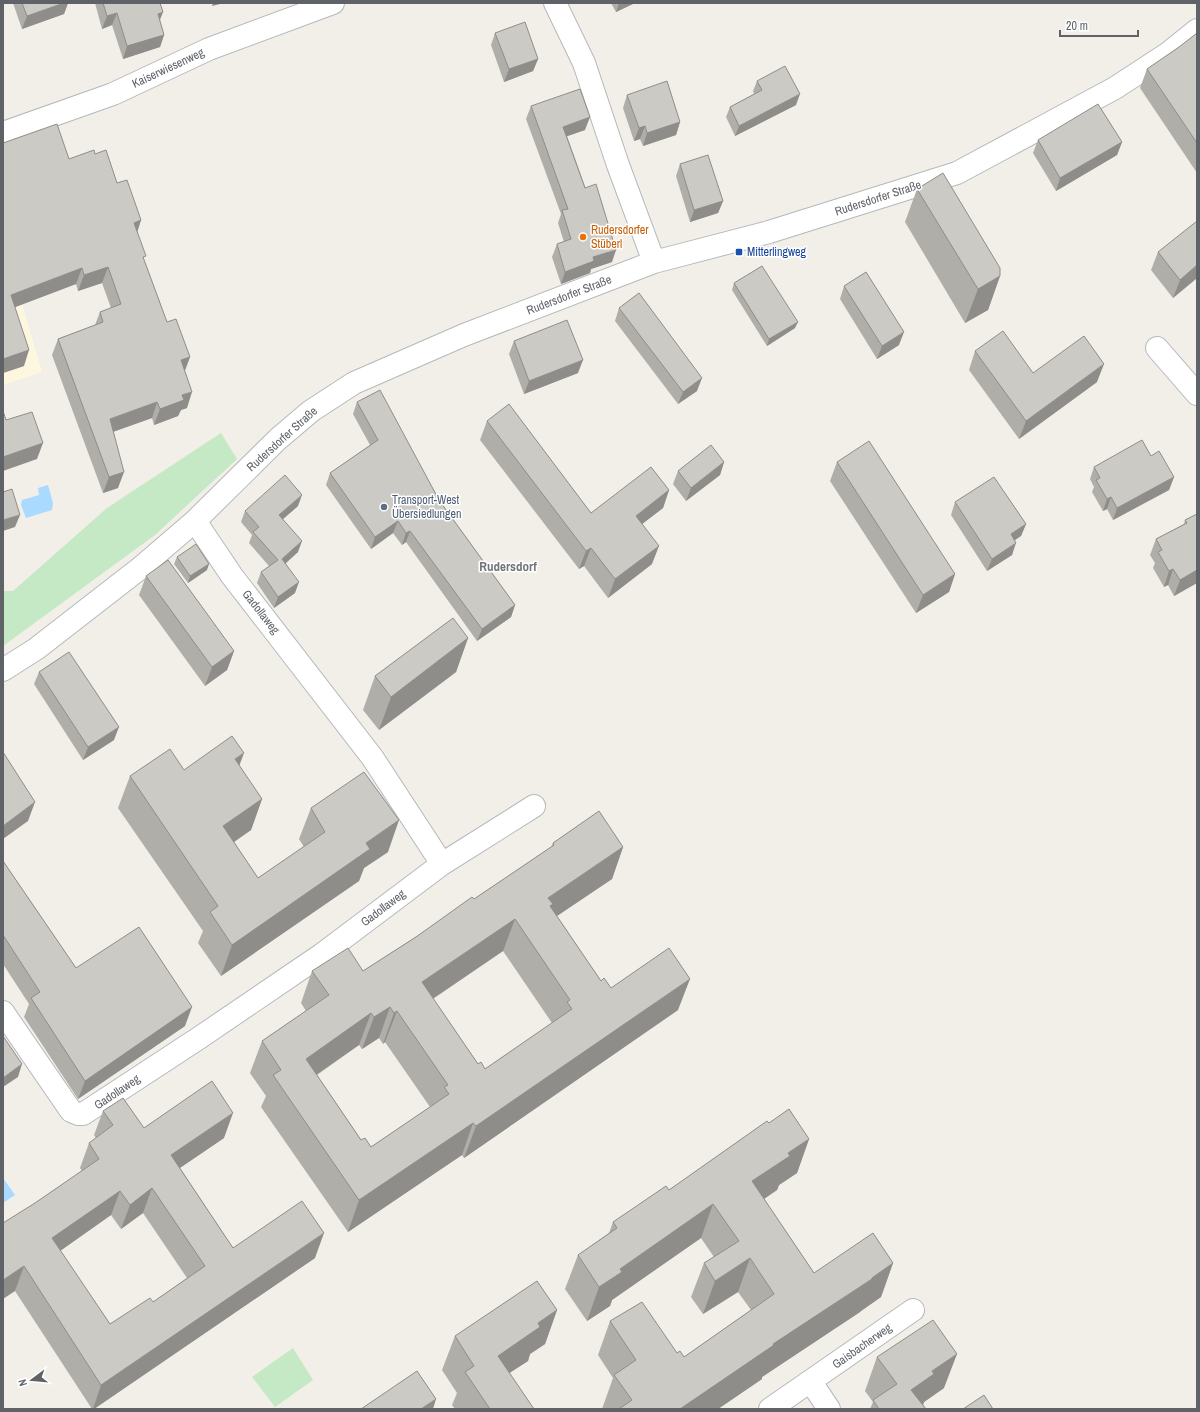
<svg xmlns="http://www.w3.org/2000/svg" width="1200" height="1412" font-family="'Archivo Narrow',sans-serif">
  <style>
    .commercial { fill: #fef7e0 }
    .green { fill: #c5e8c5 }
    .water { fill: #aadaff }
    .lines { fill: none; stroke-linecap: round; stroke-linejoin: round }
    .minor-casing { stroke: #b5b8bc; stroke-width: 24 }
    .minor { stroke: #fff; stroke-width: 22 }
    .wall { fill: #afaea9; fill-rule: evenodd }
    .shaded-wall { fill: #8f8d8a }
    .building { fill: #cccac5; stroke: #8f8d8a; fill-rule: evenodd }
    .food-dot { fill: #e8710a; stroke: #fff; stroke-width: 1.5 }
    .transit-dot { fill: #1a4fb4; stroke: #fff; stroke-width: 1.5 }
    .service-dot { fill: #5c6f8a; stroke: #fff; stroke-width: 1.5 }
    .labels { text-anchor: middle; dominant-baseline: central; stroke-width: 3; stroke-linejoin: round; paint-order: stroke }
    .street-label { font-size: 12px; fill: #5f6368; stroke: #fff }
    .food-label { font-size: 12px; fill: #c56008; stroke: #fff; text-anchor: start }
    .transit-label { font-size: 12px; fill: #164399; stroke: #fff; text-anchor: start }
    .service-label { font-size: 12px; fill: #4e5e75; stroke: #fff; text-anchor: start }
    .neighbourhood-label { font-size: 13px; font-weight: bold; fill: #70757a; stroke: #fff }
  </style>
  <rect width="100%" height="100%" fill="#f1efe8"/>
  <path class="commercial" d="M3,239L42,372L3,385Z"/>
  <path class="green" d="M221,433L237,459L155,535L3,646V591H13L107,508Z
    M293,1348L313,1380L275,1407L252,1377Z"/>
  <path class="water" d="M48,485L53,503L52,510L26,518L21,505L22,500L39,495L38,488Z
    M3,1178L15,1195L3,1203Z"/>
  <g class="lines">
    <g class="minor-casing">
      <path id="minor" d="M555,3L584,63L618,165L654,262
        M3,133L113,94L209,49L333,3
        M1157,348L1197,394
        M3,670L36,649L139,569L195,521L278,439L311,411L354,383L464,335L654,262L769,232L957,173L1115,88L1167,54L1197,30
        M442,864L534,806
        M3,1012L71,1111L78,1114H83L199,1038L321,955L442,864L372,757L232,576L195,521
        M811,1382L829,1409
        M770,1409L913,1310"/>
    </g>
    <use href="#minor" class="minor"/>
  </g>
  <path class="wall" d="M13,3H68L64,14L22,29Z
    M95,3H160V21L164,35L160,47L123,59L112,25L102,29Z
    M611,3H635L616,12Z
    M495,33L538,59L533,71L504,82L491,45Z
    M1197,33V173L1140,88L1147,69L1179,47Z
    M757,81L796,105L735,136L726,117L730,107L754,94L753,91Z
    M627,95L680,122L676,135L643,146L640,139L634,141L623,108Z
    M531,106L585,130L567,136L612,262L591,269L590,273L561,284L552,257L557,244L564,242L558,223L561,214L526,119Z
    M1038,140L1122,142L1117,155L1056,191L1033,153Z
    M3,143L69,159L95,154L117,183L141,220L137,232L144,260L167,322L190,357L185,370L187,408L181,410L178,416L154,425L152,418L113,432L118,488L103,493L52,355L58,339L95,325L100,312L111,308L102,283L78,291L76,284L15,307L24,366L3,373Z
    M680,164L723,201L718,213L690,222L676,176Z
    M917,189L1000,276L988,310L965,323L905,222Z
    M1158,252L1197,278L1173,298L1151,270Z
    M734,283L795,328L767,346L732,290Z
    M844,286L899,345L877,359L840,299Z
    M619,308L697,391L678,404L615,321Z
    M514,341L578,373L524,394L509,354Z
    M975,351L1033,373L1097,382L1019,439L969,370Z
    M357,402L439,500L515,605L511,617L477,641L406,542L402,545L393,533L371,549L326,485L330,473L370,445L353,414Z
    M487,421L591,513L669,490L663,508L642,524L652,564L608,598L584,566L579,569L480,440Z
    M1151,456L1174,477L1169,490L1113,520L1107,509L1103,511L1092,492L1094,487L1090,479L1094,467Z
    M724,462L720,475L686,501L673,484L678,471Z
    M837,462L955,574L949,592L916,613L830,481Z
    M955,502L1026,524L1021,536L1015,540L1012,555L987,571L951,515Z
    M298,506L283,519L298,552L286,563L295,593L274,608L257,583L261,572L269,566L249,543L252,535L241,522L245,511Z
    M1197,514V583L1174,596L1168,585L1164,587L1153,568L1155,563L1150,555L1156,539L1184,524L1185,520Z
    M177,557L207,570L188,583L174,564Z
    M146,576L234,651L227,670L205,686L139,595Z
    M468,638L456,672L379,730L363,710L375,676Z
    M39,672L114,740L83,760L34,684Z
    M239,766L262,799L251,830L234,842L258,878L304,847L299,839L311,808L388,852L364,868L359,881L221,976L198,943L203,931L118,808L130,776L184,770Z
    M553,843L623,847L612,879L557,916L601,981L611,988L678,1010L464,1158L462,1155L348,1232L261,1107L266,1096L250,1073L262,1041L306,1011L301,1003L312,971H363L474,899L551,847ZM503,951L552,1023L485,1069L478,1064L433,999ZM379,1038L383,1044L385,1042L430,1107L371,1147L361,1140L317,1075L359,1045L362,1049Z
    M3,861L76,968L185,1026L78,1099L24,1017L29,1004L3,964Z
    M103,1111L144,1128L224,1138L180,1168L233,1248L315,1258L94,1409H92L15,1291L35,1203L82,1171L80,1168L89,1143L96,1138L94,1135ZM143,1213L187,1278L153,1302L110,1324L60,1251L111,1215L121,1229Z
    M769,1123L809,1139L797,1173L779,1185L777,1190L764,1199L814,1273L893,1263L881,1297L861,1311L860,1312L762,1377V1379L718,1409H602L613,1378L598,1355L610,1321L684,1357L751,1310L738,1292L703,1314L691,1297L704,1263L714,1257L701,1238L612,1300L610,1306L587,1321L565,1289L578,1255L609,1233L613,1222L669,1190Z
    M557,1310L545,1344L530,1354L528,1361L509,1373L534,1409H455L452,1405L457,1393L442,1370L455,1336Z
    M877,1357L944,1388L924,1402L923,1405L926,1409H870L873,1402L865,1391Z"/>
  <path class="shaded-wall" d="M64,3H68L64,14L22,29L27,16Z
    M213,3H224L212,6Z
    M619,3H635L616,12Z
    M163,12L158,25V14Z
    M117,13L112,25L102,29L107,16Z
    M164,35L160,47L123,59L127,46Z
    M538,59L533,71L504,82L509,69Z
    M800,94L796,105L735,136L739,126Z
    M590,117L585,130L559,139L563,127Z
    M680,122L676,135L643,146L647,133Z
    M645,126L640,139L634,141L639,128Z
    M1122,142L1117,155L1056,191L1060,178Z
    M723,201L718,213L690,222L694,210Z
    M141,220L136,236L134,223Z
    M616,250L612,262L591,269L590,273L561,284L565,272L593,257Z
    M1197,265V278L1173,298L1180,280Z
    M108,267L102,283L78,291L84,275Z
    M82,268L76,284L5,311L11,295Z
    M1000,276L988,310L965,323L978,289Z
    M798,322L795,328L767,346L769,339Z
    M904,332L899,345L877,359L882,346Z
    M29,350L24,366L3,373V359Z
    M190,357L184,373L181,360Z
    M583,360L578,373L524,394L529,381Z
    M1104,364L1097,382L1019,439L1026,421Z
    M702,378L697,391L678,404L683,392Z
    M192,392L187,408L181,410L178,416L154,425L160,409L182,395Z
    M157,402L152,418L104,435L110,419Z
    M43,443L37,459L3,471V457Z
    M724,462L720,475L686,501L691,488Z
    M124,472L118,488L103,493L109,477Z
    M1174,477L1169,490L1113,520L1117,508Z
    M669,490L663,508L629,534L636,516Z
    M302,495L298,506L275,526L279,515Z
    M1111,497L1107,509L1103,511L1107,499Z
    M20,515L15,527L3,531V520Z
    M398,521L393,533L371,549L375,537Z
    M1026,524L1021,536L1006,546L1011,534Z
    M410,531L406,542L402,545L406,533Z
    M302,541L298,552L278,570L282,559Z
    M1016,543L1012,555L987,571L992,559Z
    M659,546L652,564L608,598L615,579Z
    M591,548L584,566L579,569L586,551Z
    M209,564L207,570L188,583L190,576Z
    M1173,569L1168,585L1164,587L1169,571Z
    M1197,570V583L1174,596L1180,580Z
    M955,574L949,592L916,613L923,595Z
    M299,582L295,593L274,608L278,597Z
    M515,605L511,617L477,641L482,629Z
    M468,638L456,672L379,730L391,697Z
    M234,651L227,670L205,686L212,667Z
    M119,727L114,740L83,760L88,747Z
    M244,753L232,785L235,759Z
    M262,799L251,830L211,858L223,826Z
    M35,802L28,821L3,839V826Z
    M399,820L388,852L364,868L359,881L221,976L232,945L366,843Z
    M623,847L612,879L545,924L548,898Z
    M515,919L503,951L410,1014L422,982Z
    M690,979L678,1010L464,1158L476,1126Z
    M192,1007L185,1026L78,1099L85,1081Z
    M390,1007L379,1038L362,1049L374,1017Z
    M397,1011L385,1042L383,1044L394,1013Z
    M371,1013L359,1045L294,1090L306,1059Z
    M22,1064L18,1077L3,1087V1078Z
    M233,1113L224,1138L162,1180L171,1155Z
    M473,1123L462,1155L348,1232L359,1200Z
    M809,1139L797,1173L779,1185L777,1190L740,1215L752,1181L788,1153Z
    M152,1188L143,1213L121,1229L130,1205Z
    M120,1191L111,1215L43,1263L52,1238Z
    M713,1204L701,1238L612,1300L610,1306L587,1321L599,1287L620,1269Z
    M324,1233L315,1258L94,1409H93L101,1385Z
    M750,1258L738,1292L703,1314L715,1281Z
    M893,1263L881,1297L861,1311L860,1312L762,1377V1379L718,1409H680L773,1344Z
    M24,1266L15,1291L3,1299V1280Z
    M557,1310L545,1344L530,1354L528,1361L485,1389L498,1356L538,1323Z
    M957,1354L944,1388L924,1402L922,1408L911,1390L932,1371Z
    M436,1399L433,1409H421Z"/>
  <path class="building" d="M22,3H64L27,16Z
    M103,3H160L163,12L158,14L164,35L127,46L117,13L107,16Z
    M525,22L538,59L509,69L495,33Z
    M1197,33V143L1147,69L1179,47Z
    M785,66L800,94L739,126L730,107L762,90L757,81Z
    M667,81L680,122L647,133L645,126L639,128L627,95Z
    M580,89L590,117L563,127L585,188L596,184L616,250L593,257L594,261L565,272L557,244L571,239L562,210L568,209L531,106Z
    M1098,104L1122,142L1060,178L1038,140Z
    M57,124L69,159L94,150L95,154L106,150L117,183L127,180L141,220L134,223L146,256L143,257L167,322L176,319L190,357L181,360L192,392L182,395L184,400L160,409L157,402L110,419L124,472L109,477L58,339L103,322L100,312L121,304L108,267L84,275L82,268L11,295L29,350L3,359V143Z
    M708,155L723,201L694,210L680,164Z
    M943,173L1000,268V276L978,289L917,189Z
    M1197,221V265L1180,280L1158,252Z
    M762,266L798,322L769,339L734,283Z
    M866,272L904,332L882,346L844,286Z
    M639,293L702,378L683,392L619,308Z
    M567,320L583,360L529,381L514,341Z
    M1003,331L1033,373L1084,336L1104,364L1026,421L975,351Z
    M380,390L439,500L515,605L482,629L410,531L406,533L398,521L375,537L330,473L378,440L357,402Z
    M509,404L591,513L651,467L669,490L636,516L659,546L615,579L591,548L586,551L487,421Z
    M3,411L6,420L32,412L43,443L3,457Z
    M1142,440L1151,456L1159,451L1174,477L1117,508L1111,497L1107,499L1096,480L1100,478L1094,467Z
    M869,441L955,574L923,595L837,462Z
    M711,445L724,462L691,488L678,471Z
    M285,475L302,495L279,515L302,541L282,559L299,582L278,597L261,572L278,560L253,532L259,527L245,511Z
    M994,477L1026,524L1011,534L1016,543L992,559L955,502Z
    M12,489L20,515L3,520V492Z
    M1197,514V570L1180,580L1173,569L1169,571L1158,552L1162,550L1156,539L1187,523L1185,520Z
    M196,544L209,564L190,576L177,557Z
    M168,560L234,651L212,667L146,576Z
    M453,618L468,638L391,697L375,676Z
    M69,652L119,727L88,747L39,672Z
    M232,736L244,753L235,759L262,799L223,826L258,878L325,832L311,808L364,772L399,820L366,843L370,849L232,945L210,912L218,906L130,776L170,749L184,770Z
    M3,752L35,802L3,826Z
    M599,811L623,847L548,898L553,904L550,906L601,981L604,978L611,988L669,948L690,979L476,1126L473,1123L359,1200L273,1075L281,1070L262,1041L329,995L312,971L348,948L363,971L416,937L472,897L474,899L523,866L554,845L553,843ZM515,919L570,1000L567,1002L572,1009L485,1069L481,1062L478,1064L422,982ZM390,1007L394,1013L397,1011L448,1085L444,1087L449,1094L371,1147L365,1138L361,1140L306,1059L371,1013L374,1017Z
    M3,861L76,968L139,927L192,1007L85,1081L31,998L40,992L3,935Z
    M3,1036L22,1064L3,1078Z
    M212,1081L233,1113L171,1155L233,1248L302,1201L324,1233L101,1385L24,1266L3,1280V1223L35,1203L99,1159L89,1143L113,1125L103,1111L123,1098L144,1128ZM152,1188L205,1266L153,1302L150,1298L110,1324L52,1238L120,1191L130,1205Z
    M789,1109L809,1139L788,1153L790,1156L752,1181L814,1273L873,1233L893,1263L872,1278V1279L773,1344L774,1345L680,1409H619L632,1400L614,1375L636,1360L610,1321L642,1302L677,1353L680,1351L684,1357L774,1294L750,1258L715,1281L704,1263L739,1241L713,1204L620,1269L622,1272L599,1287L578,1255L617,1228L613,1222L666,1186L669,1190L767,1121L769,1123Z
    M537,1281L557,1310L538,1323L540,1327L498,1356L534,1409H490L465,1372L474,1366L455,1336Z
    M933,1320L957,1354L932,1371L934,1374L911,1390L926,1409H879L873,1400L897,1384L877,1357Z
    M417,1371L436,1399L421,1409H361Z
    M984,1395L993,1409H963Z"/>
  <circle class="food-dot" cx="583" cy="237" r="4"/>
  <rect class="transit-dot" x="735" y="248" width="8" height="8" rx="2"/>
  <circle class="service-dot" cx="384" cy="507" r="4"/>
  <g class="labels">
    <g class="street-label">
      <text transform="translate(168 68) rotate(-25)">Kaiserwiesenweg</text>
      <text transform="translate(878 198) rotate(-18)">Rudersdorfer Straße</text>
      <text transform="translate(569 295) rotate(-21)">Rudersdorfer Straße</text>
      <text transform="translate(282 439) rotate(-42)">Rudersdorfer Straße</text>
      <text transform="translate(261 612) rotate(52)">Gadollaweg</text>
      <text transform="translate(383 908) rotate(-37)">Gadollaweg</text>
      <text transform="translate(117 1092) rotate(-34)">Gadollaweg</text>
      <text transform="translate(862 1346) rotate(-35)">Gaisbacherweg</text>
    </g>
    <g class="food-label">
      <text x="591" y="230">Rudersdorfer<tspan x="591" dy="14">Stüberl</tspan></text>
    </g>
    <g class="transit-label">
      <text x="747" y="252">Mitterlingweg</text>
    </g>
    <g class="service-label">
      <text x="392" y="500">Transport-West<tspan x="392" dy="14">Übersiedlungen</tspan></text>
    </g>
    <g class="neighbourhood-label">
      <text x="508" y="566">Rudersdorf</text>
    </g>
  </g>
  <rect width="1200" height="1412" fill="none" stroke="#5f6368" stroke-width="8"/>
  <g transform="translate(32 1380) rotate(254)" stroke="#ffffff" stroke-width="3" paint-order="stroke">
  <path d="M0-3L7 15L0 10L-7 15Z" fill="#5f6368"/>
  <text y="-6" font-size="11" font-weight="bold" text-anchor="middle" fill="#5f6368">N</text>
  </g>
  <path d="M1060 30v6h78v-6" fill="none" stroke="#5f6368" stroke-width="2"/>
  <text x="1066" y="30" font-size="12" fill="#5f6368" stroke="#ffffff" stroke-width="3" paint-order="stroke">20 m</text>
</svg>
